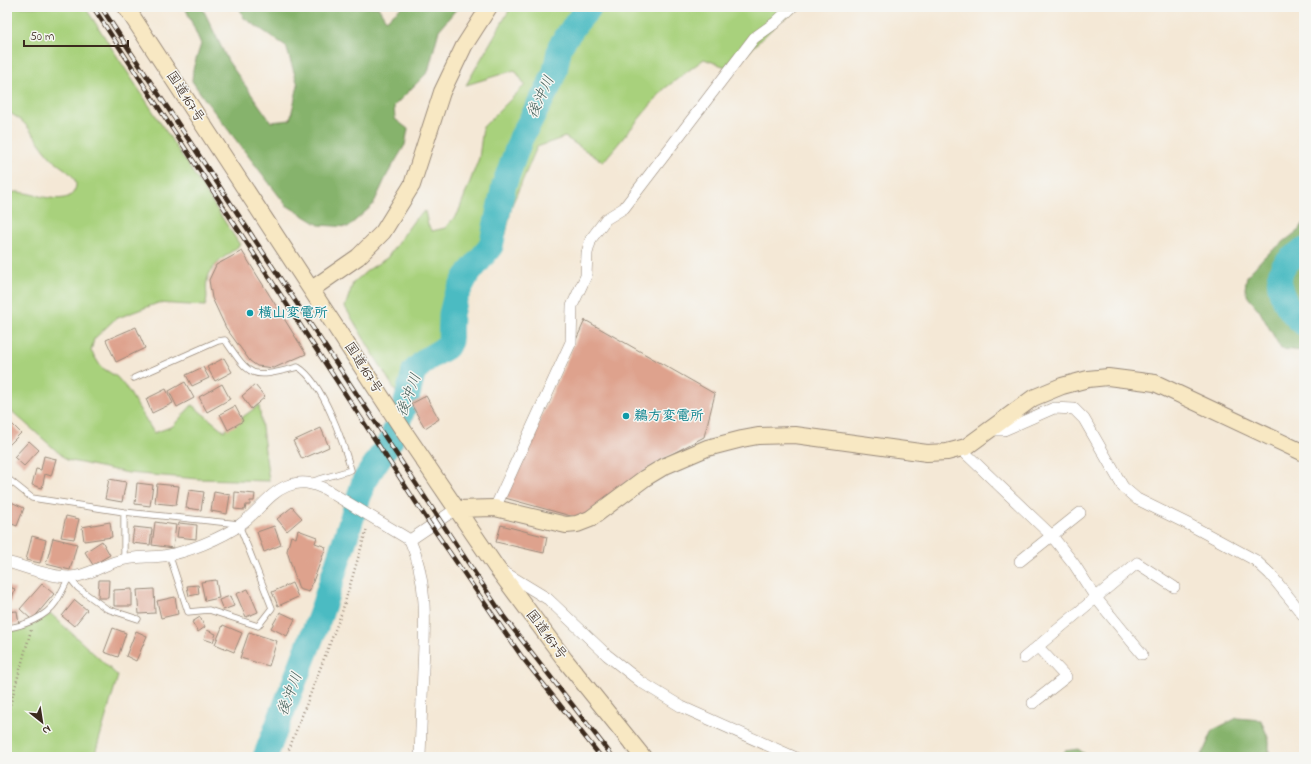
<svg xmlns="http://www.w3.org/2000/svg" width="1311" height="764" font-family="'Indie Flower','Klee One',sans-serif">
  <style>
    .green { fill: #a8d17c; stroke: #727e4d }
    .forest { fill: #86b36c; stroke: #606e45 }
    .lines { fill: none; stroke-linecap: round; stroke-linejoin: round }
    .river { stroke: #4cbbc2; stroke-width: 25 }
    .building { fill: #dea28d }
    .lane-casing { stroke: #98897a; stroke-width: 7 }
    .street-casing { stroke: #98897a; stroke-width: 12 }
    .secondary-casing { stroke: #98897a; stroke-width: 18 }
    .path { stroke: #98897a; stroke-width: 2.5; stroke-dasharray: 1 3; stroke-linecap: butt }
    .lane { stroke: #fff; stroke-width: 5.5 }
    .street { stroke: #fff; stroke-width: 11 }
    .secondary { stroke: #f8e8c3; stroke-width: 16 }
    .rail-casing { stroke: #3b2a1e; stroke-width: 4.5 }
    .rail { stroke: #f6f6f2; stroke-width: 3; stroke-dasharray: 9; stroke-linecap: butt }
    .culture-dot { fill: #0f9aa8; stroke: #f6f6f2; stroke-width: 1.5 }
    .labels { text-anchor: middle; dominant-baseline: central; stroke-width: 3; stroke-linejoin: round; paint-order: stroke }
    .street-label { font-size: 14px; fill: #3b2a1e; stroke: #f6f6f2 }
    .culture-label { font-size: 14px; font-weight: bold; fill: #0d838f; stroke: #f6f6f2; text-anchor: start }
    .water-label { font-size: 15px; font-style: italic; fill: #415d57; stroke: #f6f6f2 }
  </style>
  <rect width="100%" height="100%" fill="#f6f6f2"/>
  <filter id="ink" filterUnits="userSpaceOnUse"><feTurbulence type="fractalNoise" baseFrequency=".025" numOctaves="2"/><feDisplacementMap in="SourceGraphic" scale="8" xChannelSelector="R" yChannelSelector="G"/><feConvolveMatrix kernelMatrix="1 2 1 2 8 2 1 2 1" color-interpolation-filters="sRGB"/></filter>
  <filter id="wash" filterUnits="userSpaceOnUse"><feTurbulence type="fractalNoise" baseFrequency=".012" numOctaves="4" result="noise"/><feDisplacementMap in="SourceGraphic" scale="16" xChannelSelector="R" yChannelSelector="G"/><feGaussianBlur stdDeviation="0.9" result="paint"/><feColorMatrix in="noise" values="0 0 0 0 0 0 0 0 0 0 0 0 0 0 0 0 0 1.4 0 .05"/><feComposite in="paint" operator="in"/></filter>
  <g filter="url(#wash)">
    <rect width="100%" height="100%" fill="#f4e8d6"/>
    <path class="green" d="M7,7H85L240,245C229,254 209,266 207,281C205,290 209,297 205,306L158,303L115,319L94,339L91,351L101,367L117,377L128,390L154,433L173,426L192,405L224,431L259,405L269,481L199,479L128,473L67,460L7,407V196C10,195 12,192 15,192C32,191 71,211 76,186C77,179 68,171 62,167C45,156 38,138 24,123C20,119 13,115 7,111Z
      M511,7H804L780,21L731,69L704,59L664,89L603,162L565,137L537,147L512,205L506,234L490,258L461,296L455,317L442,339L406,365L405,391L399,397L345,307L353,283L368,270L387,258L415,219L425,211L428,225L432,231L445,228L458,213L479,158L483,127L525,85L515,70L466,85Z
      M51,614L118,676L94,757H7V631L21,630Z"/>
    <path class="forest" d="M185,7H202L228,61L271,122L290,120L298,85L286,46L244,18L239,7H378L386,20L402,7H458L439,30L428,72L394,106L395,119L408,129L405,145L387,175L373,205L348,227L319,225L286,205L206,101L192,81L193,69L201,44Z
      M1304,223V351L1281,349L1259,310L1248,297L1245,289L1247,276L1264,257L1299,230Z
      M1237,718L1261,720L1269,740V757H1201L1213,730Z
      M1078,749L1089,757H1060L1065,751Z"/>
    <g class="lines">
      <path class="river" d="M1304,250C1297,254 1289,259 1284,266C1271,286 1289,312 1304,324
        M265,757L320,616L364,481L391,440L406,402L414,371L427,359L447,347L450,341L451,314L455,298L466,277L491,246L504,185L521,138L549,86L555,71L560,46L577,22L590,7"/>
    </g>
    <g id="blocks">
      <path class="building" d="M242,251L306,354L274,368L257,366L250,361L226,328L212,298L209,280L216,265Z
        M585,320L715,394L704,437L668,456L627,482L582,519L505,498Z
        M136,327L145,348L116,362L106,340Z
        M224,358L232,372L215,381L207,367Z
        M203,367L209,378L192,386L186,375Z
        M185,382L194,398L177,407L169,391Z
        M222,384L230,399L207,412L199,397Z
        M255,385L265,397L251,409L242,396Z
        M166,389L173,403L152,413L146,399Z
        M426,396L439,419L425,428L411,404Z
        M235,406L243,421L228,430L220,414Z
        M10,422L21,433L7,447V425Z
        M321,428L329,447L302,459L293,441Z
        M29,441L39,450L24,466L14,457Z
        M44,456L56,459L51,476L45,474L42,488L32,485L36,469L41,470Z
        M109,479L126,482L122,502L105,499Z
        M137,483L153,485L150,506L135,504Z
        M157,484L179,486L176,505L155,503Z
        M189,490L204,492L201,510L186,508Z
        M214,492L230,495L227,514L211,511Z
        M235,492L255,494L254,501H250V505H246L245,510L234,509Z
        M7,500L24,508L17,526L7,522Z
        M292,507L302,518L287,531L277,519Z
        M66,516L79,519L74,539L61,537Z
        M110,522L112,537L84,541L82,527Z
        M155,522L176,525L173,548L152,545Z
        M179,523L197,525L196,539L177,537Z
        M501,525L547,537L544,553L496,542Z
        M274,526L281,545L264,552L257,532Z
        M134,527L152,529L150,545L132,543Z
        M298,530L317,537L315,543L326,547L309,592L299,589L287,551L291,536L296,538Z
        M32,536L46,540L40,563L26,560Z
        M53,538L77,544L70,570L46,564Z
        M102,541L110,555L93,565L85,552Z
        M99,580H109L108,598H98Z
        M216,580L219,598L205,601L201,582Z
        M292,583L298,597L278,606L272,592Z
        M42,584L54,594L32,620L20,609Z
        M198,585L199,594L189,596L187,586Z
        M7,586L15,589L10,604L7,603Z
        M132,589V606H114V590Z
        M154,589L155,613L139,614L137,590Z
        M248,589L258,612L246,617L236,594Z
        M230,596L234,606L223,610L219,600Z
        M175,597L178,614L161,618L157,601Z
        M75,600L87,610L74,626L62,616Z
        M17,611L19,624L7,625V612Z
        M280,612L295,619L287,636L271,628Z
        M200,617L205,627L198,632L192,622Z
        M223,625L242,633L234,652L215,644Z
        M113,628L126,633L118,657L104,652Z
        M207,630L216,634L213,642L204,639Z
        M136,631L147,636L136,661L126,656Z
        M249,632L277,641L269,666L240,658Z"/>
    </g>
  </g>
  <g filter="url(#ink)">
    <use href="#blocks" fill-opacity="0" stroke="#98897a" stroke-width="1"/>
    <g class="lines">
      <g class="lane-casing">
        <path id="lane" d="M134,378L218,341L225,340C252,380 252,378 298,367C323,382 343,442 351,470L310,482
          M7,478L32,498L124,512L239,524
          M124,512V559
          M169,554L188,612L209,610L258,626L272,608L239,525
          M7,628C24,626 46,617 56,602C61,594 65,585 69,577L78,588L107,609L138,619"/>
      </g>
      <g class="street-casing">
        <path id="street" d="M989,430H1004L1054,408L1074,409L1084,419L1123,487L1137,499L1190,525L1255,560L1270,574L1304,616
          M961,449L1052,536L1074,564L1096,598L1142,654
          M495,508L571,342L572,306L586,276L587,253L591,239L606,219L624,208L754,38L775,23L792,7
          M410,540L456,509
          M1020,561L1080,513
          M7,562C26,567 49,577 69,577C86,577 102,565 118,561C134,556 146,558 163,556C185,553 223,538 241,524C257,513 269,493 287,486C302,480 312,483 325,489L410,540C428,581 425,625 423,669C422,698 421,728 420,757
          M502,571L548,599L607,655L641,682L682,707L794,757
          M1024,658L1137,563L1174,587
          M1033,703L1066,677L1038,647"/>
      </g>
      <g class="secondary-casing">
        <path id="secondary" d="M126,7L407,436L496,567L565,660L643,757
          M312,289L358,257L383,232L412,185L442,92L464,46L489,7
          M456,509L495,508L566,525L577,524L590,519L645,478L665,466L707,448L742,439L758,436L795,435L927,453L947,452L966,447L1033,398L1062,386L1088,379L1108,377L1155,383L1304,453"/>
      </g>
      <path class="path" d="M7,716L31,630
        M286,757L342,612L367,528"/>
      <use href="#lane" class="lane"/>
      <use href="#street" class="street"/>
      <use href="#secondary" class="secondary"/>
      <g class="rail-casing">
        <path id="rail" d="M93,7L430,524L522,657L601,757
          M101,7L504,617L613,757"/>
      </g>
      <use href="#rail" class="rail"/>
    </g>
  </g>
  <g class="culture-dot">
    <circle cx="250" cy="313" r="4"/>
    <circle cx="626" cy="416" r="4"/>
  </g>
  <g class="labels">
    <g class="street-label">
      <text transform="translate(185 97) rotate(57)">国道167号</text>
      <text transform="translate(363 368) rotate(57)">国道167号</text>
      <text transform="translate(546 635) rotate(53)">国道167号</text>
    </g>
    <g class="culture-label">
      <text x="258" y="313">横山変電所</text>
      <text x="634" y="416">鵜方変電所</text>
    </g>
    <g class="water-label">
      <text transform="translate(541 97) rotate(-65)">後沖川</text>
      <text transform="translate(409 395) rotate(-69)">後沖川</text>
      <text transform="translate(290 694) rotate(-69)">後沖川</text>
    </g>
  </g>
  <rect width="1311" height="764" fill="none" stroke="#f6f6f2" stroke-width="24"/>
  <g transform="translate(42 722) rotate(150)" stroke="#f6f6f2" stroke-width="3" paint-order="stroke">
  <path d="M0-3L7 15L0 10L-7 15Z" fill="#3b2a1e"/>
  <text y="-6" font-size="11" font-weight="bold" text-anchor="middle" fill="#3b2a1e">N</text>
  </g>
  <path d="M24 40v6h104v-6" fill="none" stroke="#3b2a1e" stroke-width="2"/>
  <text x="30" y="40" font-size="12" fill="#3b2a1e" stroke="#f6f6f2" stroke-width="3" paint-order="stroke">50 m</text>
</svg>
